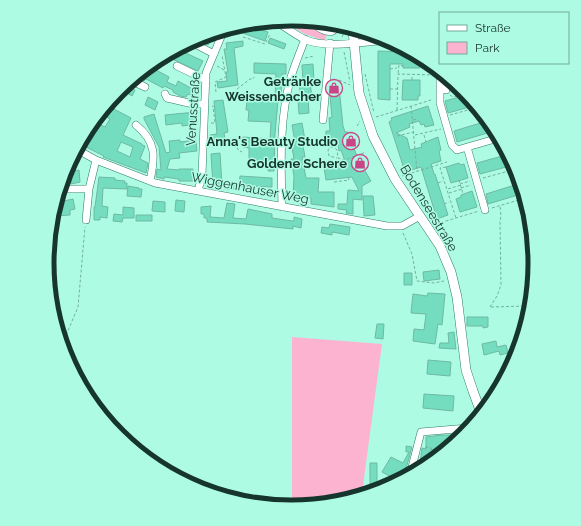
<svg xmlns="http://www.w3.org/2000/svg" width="581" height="526" font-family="Raleway,sans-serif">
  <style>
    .green { fill: #fbb3d0 }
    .building { fill: #74ddbf; stroke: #6eb9a3; fill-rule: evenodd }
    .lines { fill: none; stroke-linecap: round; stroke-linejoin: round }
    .minor-casing { stroke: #2d7b67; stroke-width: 8 }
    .major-casing { stroke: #2d7b67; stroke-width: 10 }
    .path { stroke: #74b09d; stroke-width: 1; stroke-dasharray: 3 2; stroke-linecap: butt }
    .minor { stroke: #fff; stroke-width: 7 }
    .major { stroke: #fff; stroke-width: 9 }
    .labels { text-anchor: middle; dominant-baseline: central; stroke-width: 3; stroke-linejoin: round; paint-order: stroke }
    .poi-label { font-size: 13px; font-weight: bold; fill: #16352c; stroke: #aefbe3; text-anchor: end }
    .street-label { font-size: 13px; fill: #16352c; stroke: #aefbe3 }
    .rim { fill: none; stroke: #16352c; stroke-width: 5 }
  </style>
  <rect width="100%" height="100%" fill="#aefbe3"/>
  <path class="green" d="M291,19L310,23L327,34L325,41L305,34L282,21Z
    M292,337L382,344L362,493L292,507Z"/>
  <path class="building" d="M253,27L268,32L265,41L234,30Z
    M214,34L216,36L214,41L211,40L208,45L196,39Z
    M270,38L286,44L284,49L268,43Z
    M243,41V46L234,48L238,85L218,88L217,82L227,81L226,72H228L224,49H227L226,43Z
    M179,50L203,61L198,71L168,57Z
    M378,51L405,52L420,62V68H403V64H390V100L378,99Z
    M254,63L286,64V74H282L281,98H275L276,74L254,73Z
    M313,64L314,81L310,82L312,98H308L309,113L299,114L298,99H301L299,82H303L302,65Z
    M156,70L169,77L167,82L176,86L178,81L196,91L193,96L188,94L186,97L180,96L173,92V90L164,86L163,88L146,79L144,81L139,79L140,77H139L147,71L153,74Z
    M403,80H420V96H418V100H402Z
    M128,85L135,90L132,96L124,91Z
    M339,87L343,126L345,132H348L358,159L371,181L362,186V200L353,199V214L346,213L347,210L338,209V204H347L348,190L359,191L352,177L326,180L324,167L346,164L341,150L339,151L338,144H325L326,131H330L329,118L332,117L330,96L331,88Z
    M466,95L473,106L448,113L445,101Z
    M148,97L158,102L155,110L145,105Z
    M223,100L228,132L224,133L225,139L211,141L210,135L217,134L214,101Z
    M247,100L278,101L275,134L274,171H268V161L249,160V148L243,147V137L270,139L271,122L248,121L249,110H246Z
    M108,106L131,118L123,135L142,144V145L145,146L140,159L148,163L146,173L103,157L104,156L84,146L96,123L105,127L110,119L102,114ZM121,142L133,147L130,157L117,151Z
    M428,106L434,125L425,127L424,124L421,125L419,121L409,124L410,127L396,133L407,138L410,150L422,147L421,144L438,137L441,150L439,151L441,161L431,164L434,174H435L448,215L437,219L421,167L405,172L389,122L392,120L391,118Z
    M196,112L197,124L182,126V123L166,125L165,115Z
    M154,114L166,153L170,152L169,141L180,140V142L196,140L197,151L179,153L180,158L170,159L167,169L179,170V169H193V181H179V179L164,177V179L156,177L157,169L161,170L159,147L144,119V117Z
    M484,122L491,132L457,142L454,131Z
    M302,123L305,140H302L305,157H302L306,178H319L318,192H334V207L311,204V198H293L294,176L291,159H294L291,142H295L292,125Z
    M220,153L222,186H213L211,154Z
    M506,155L510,166L480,174L477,163Z
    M74,157L75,171L79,170L80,182L71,184L70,175L64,176L65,169Z
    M459,163L460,165L464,164L468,178L451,183L446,167Z
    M240,176L272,178V187L249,186V187L239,186V189H225L226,183L239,184V186Z
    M99,177L115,178V180L125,181L124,183H127V189L103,188L102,206L108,207L107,218L100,217V220H94V207H95Z
    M515,185L518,195L488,204L486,194Z
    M128,186L139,188V189H142L141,197L127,196Z
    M472,191L477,207L460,212L456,199L461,197V195Z
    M363,196H373L375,215L364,216Z
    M73,199L75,209L70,210V215L56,216L59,202Z
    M176,200L185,201L184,212L175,211Z
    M153,201L165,202V212L152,211Z
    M227,203L235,204L233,218L246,219L248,209L272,214V218L292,221H294V217L302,219L301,228L293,226V229L245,224L207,222V218H204V214H201V207L211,206L210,217L224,218Z
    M123,207L134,208V218H123L122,222L113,221L114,214L123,215Z
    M136,215H152V221H136Z
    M330,224L350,227L349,235L332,232V235L321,233L322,227L329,228Z
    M439,270L440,279L424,281L423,272Z
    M404,273H412V285H404Z
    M428,293L445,294L442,325L438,324L435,344L413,341L414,329L424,330L426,314L411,313L413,294L427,296Z
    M467,317H488V327L483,328V326H467Z
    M377,324H384L383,339L375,338Z
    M454,332L456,349L439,348L440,343H449L448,333Z
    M496,341L497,347L506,345L508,353L500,355L499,351L484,355L482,344Z
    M428,360L451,362L450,376L427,374Z
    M424,394L454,396L453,411L423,408Z
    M442,435H463L442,450H430L429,458L420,464L422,448L426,449V437Z
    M406,446L412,447L407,465L401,477L397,480L382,472L391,457L403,463L409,452H406Z
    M370,463H377V490L370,491Z"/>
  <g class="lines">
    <g class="minor-casing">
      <path id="minor" d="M277,22C285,27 294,34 304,39C324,49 365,42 388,40
        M313,23C319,28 325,33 333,31V28
        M191,42L214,54
        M177,66L206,80
        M440,75V103L452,145L457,150L495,139
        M446,79V90
        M132,81L145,87
        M165,94L167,98L193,104H205
        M323,120L330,43
        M136,125C157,142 155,157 150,181
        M467,147L485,210
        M78,150L96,160L155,183L387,226H402L420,216
        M515,168L517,175
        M61,189H89
        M198,191L202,175L206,73L223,32
        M282,207C281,164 279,119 291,77C295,64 300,52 305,39
        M86,220L89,189L96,160
        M409,471L412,467L421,432L468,428"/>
    </g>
    <g class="major-casing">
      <path id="major" d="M353,31L359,93L373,136L395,179L440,246L451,272L457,297L466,370L473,391L480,410"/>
    </g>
    <path class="path" d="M243,37L265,44L270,34
      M342,37L345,31
      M399,47V49
      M344,52L350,82
      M305,58L314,56
      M217,66L224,70
      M390,69L397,68
      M398,73L399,65L403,66
      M365,74L374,113
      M339,80L350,85
      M412,80V75
      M237,89L250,79H253L254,77
      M390,89H397
      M216,92L215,82L226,77L222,55
      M453,92L462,90
      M450,95L453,97L460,95L459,93L464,92
      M411,106L417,171
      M397,110L398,74L433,75
      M450,115L475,108
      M376,117L431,100
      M413,120L418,119
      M211,123H215L213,106H212
      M357,126L360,121
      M415,135L441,129
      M424,135L426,142
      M397,136L414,132
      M224,143L227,141L236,140L238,150L242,152
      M335,144L334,147L337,150L338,158L345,160L366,152
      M333,147H330L328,150L329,156L337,158
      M345,160L347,169
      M446,167L440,168L456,218
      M402,176L447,162
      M483,178L509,171
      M459,180L463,194
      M334,182L349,180L348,175
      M438,183L443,181
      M460,184L470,181
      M461,188L471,185
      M448,189L461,185
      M449,193L462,189
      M444,204L449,202
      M492,208L522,199
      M436,224L479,211
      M403,233L412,254L417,281L434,283L444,281
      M490,307L497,296L501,285L500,221L501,216L500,205
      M491,307L526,306
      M61,337L67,333L78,307L85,227
      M425,447L431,448L434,455"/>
    <use href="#minor" class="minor"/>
    <use href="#major" class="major"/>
  </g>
  <defs>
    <g id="shop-ring" transform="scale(0.9)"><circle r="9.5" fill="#aefbe3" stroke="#ca4588" stroke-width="1.5"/><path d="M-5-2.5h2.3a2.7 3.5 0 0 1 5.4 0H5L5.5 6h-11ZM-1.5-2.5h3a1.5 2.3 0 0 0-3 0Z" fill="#ca4588"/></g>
  </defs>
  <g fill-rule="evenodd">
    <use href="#shop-ring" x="334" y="88"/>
    <use href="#shop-ring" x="351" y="141"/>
    <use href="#shop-ring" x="360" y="163"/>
  </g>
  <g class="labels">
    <g class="poi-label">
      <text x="321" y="81">Getränke<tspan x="321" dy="15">Weissenbacher</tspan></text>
      <text x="338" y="141">Anna's Beauty Studio</text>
      <text x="347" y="163">Goldene Schere</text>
    </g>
    <g class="street-label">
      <text transform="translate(193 109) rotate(-86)">Venusstraße</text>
      <text transform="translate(250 188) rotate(11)">Wiggenhauser Weg</text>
      <text transform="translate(429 208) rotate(59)">Bodenseestraße</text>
    </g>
  </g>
  <path d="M0 0H581V526H0ZM54 263a237 237 0 1 1 474 0a237 237 0 1 1-474 0Z" fill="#aefbe3" fill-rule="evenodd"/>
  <path class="rim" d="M54 263a237 237 0 1 1 474 0a237 237 0 1 1-474 0Z"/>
  <rect x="439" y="12" width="130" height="52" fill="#aefbe3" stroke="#71ac9a"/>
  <rect x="447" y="25" width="20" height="6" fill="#ffffff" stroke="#71ac9a"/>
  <text x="475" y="32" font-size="12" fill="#16352c">Straße</text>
  <rect x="447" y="42" width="20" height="12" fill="#fbb3d0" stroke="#71ac9a"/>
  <text x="475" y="52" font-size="12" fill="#16352c">Park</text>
</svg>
